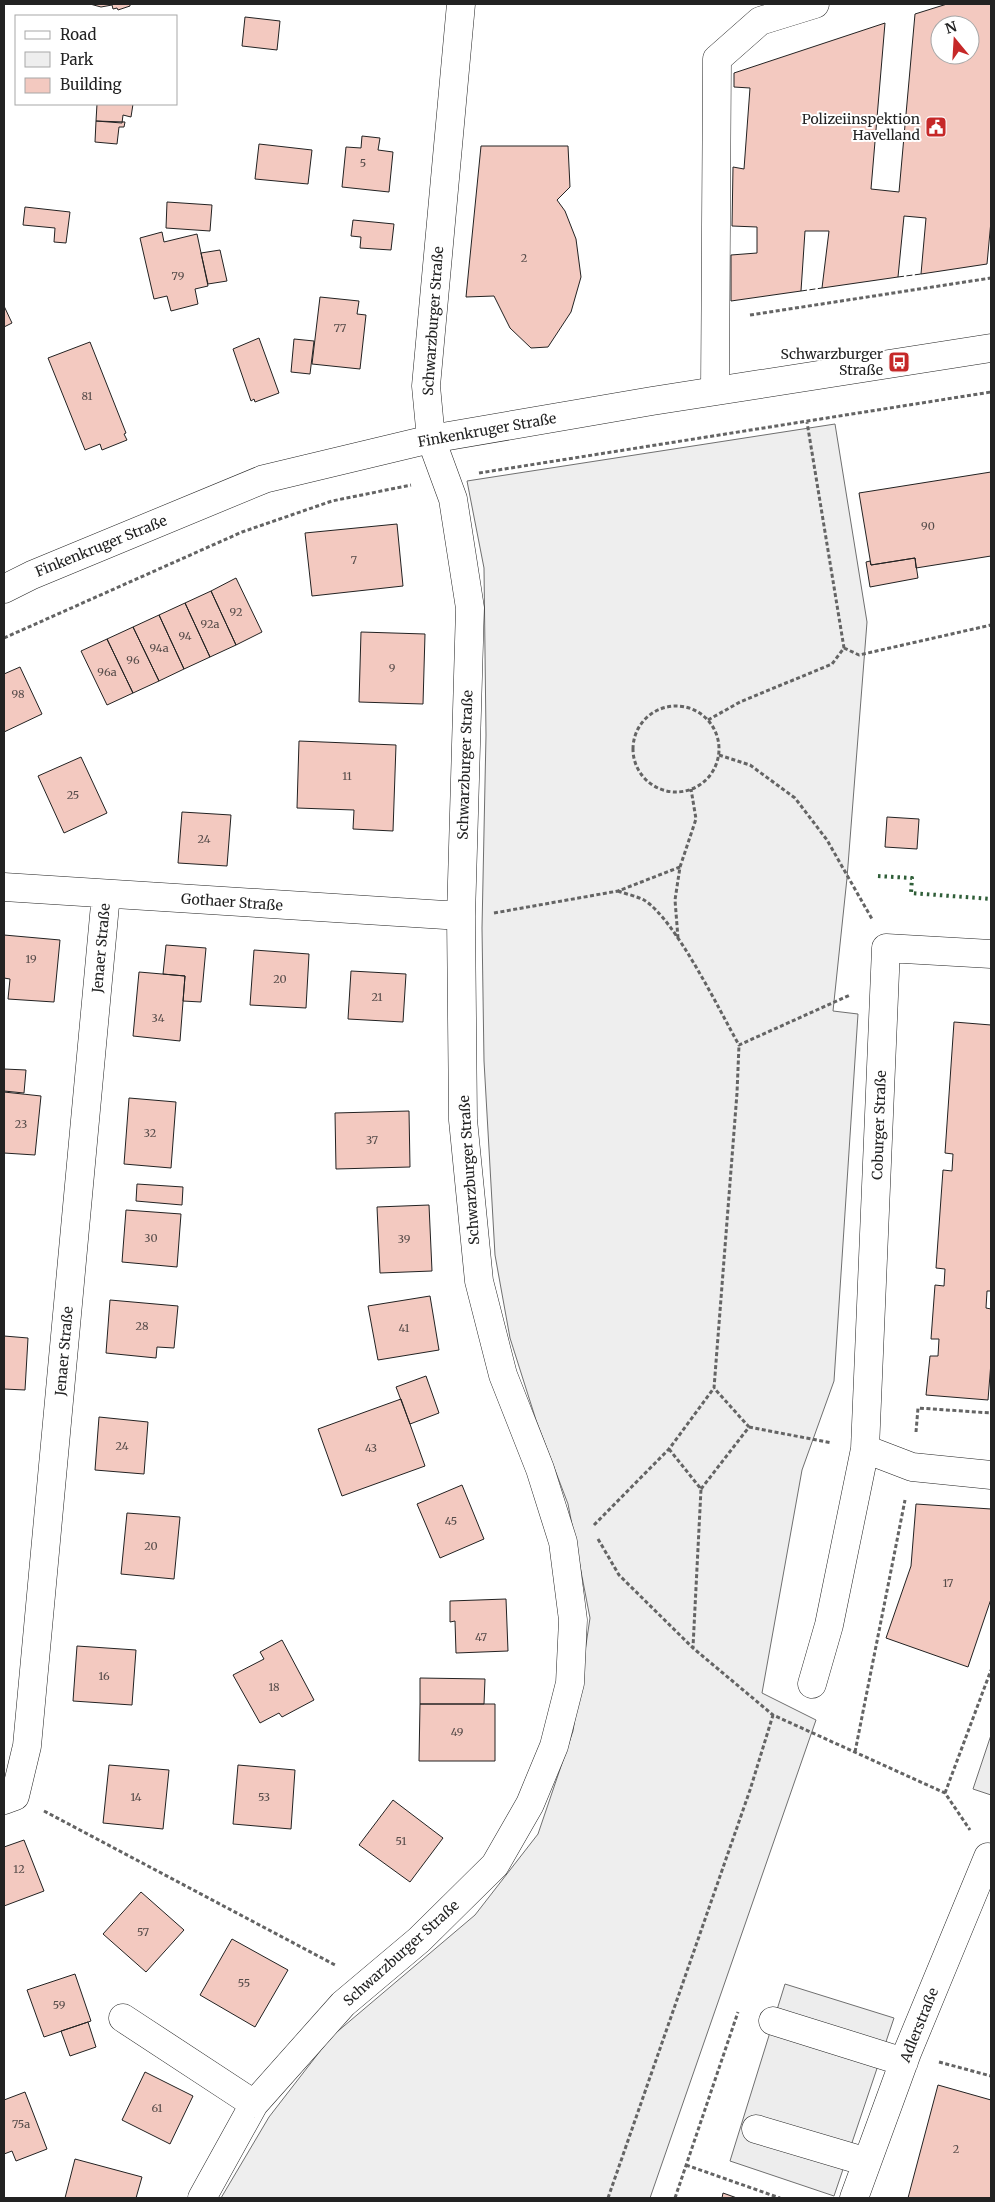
<svg xmlns="http://www.w3.org/2000/svg" width="995" height="2202" font-family="Merriweather,serif">
  <style>
    .green { fill: #eee; stroke: #6f6f6f }
    .parking { fill: #ededed; stroke: #6f6f6f }
    .building { fill: #f3c9c0; stroke: #222; fill-rule: evenodd }
    .lines { fill: none; stroke-linecap: round; stroke-linejoin: round }
    .minor-casing { stroke: #222; stroke-width: 29 }
    .path { stroke: #646464; stroke-width: 3; stroke-dasharray: 4 2.5; stroke-linecap: butt }
    .minor { stroke: #fff; stroke-width: 28 }
    .hedge { stroke: #2f5e38; stroke-width: 4; stroke-dasharray: 2.5 4; stroke-linecap: butt }
    .fence { stroke: #222; stroke-width: 1; stroke-dasharray: 6 2.5; stroke-linecap: butt }
    .labels { text-anchor: middle; dominant-baseline: central; stroke-width: 4; stroke-linejoin: round; paint-order: stroke }
    .number-label { font-size: 11px; fill: #564c4a }
    .poi-label { font-size: 14px; fill: #222; stroke: #fff; text-anchor: end }
    .street-label { font-size: 14px; fill: #222; stroke: #fff }
  </style>
  <rect width="100%" height="100%" fill="#fff"/>
  <path class="green" d="M835,424L867,622L847,878L833,1011L858,1014L834,1381L802,1470L762,1693L816,1720L650,2198H221L269,2117L331,2037L475,1915L538,1834L573,1731L590,1618L568,1504L536,1420L510,1338L495,1255L484,1061L482,928L486,735L484,568L467,481Z"/>
  <path class="parking" d="M991,1735V1795L973,1789Z
    M785,1984L894,2018L834,2196L730,2161Z"/>
  <path class="building" d="M90,4H130V6L118,10L117,8L113,9L112,5L101,7Z
    M947,4H991V221L987,264L921,274L926,218L904,216L898,277L822,288L829,231H805L801,291L731,301V255L757,253V227L732,226L733,167L744,169L750,88L734,87V73L885,23L871,189L899,192L915,14ZM940,25H970V55H940Z
    M245,17L280,21L277,50L242,46Z
    M97,104H133L131,117L123,115L122,123L96,121Z
    M96,121L125,122L124,127H119L117,144L95,142Z
    M362,136L380,138L378,150L393,152L389,192L342,187L346,147L361,148Z
    M259,144L312,150L308,184L255,179Z
    M481,146H568L570,187L557,200L565,211L576,239L581,277L571,312L548,347L531,348L510,328L494,296L466,297Z
    M167,202L212,205L210,231L166,228Z
    M25,207L70,212L66,243L54,242L55,228L23,225Z
    M353,220L394,224L391,250L360,248L361,237L351,236Z
    M162,232L164,242L197,234L208,286L195,289L198,304L171,311L167,296L154,299L140,238Z
    M220,250L227,281L208,284L201,253Z
    M320,297L359,301L357,314L366,315L360,369L312,364Z
    M4,306L12,323L4,327Z
    M259,338L279,393L255,402L254,399L251,401L233,349Z
    M294,339L314,341L310,374L291,372Z
    M90,342L126,433L124,434L127,440L102,450L100,444L85,450L48,358Z
    M991,472V556L916,568L915,558L871,565L859,493Z
    M397,524L403,586L312,596L305,533Z
    M915,558L918,578L870,587L866,562L870,561L871,565Z
    M236,578L262,632L236,645L211,591Z
    M211,591L236,645L210,657L185,603Z
    M185,603L210,657L184,669L159,615Z
    M159,615L184,669L159,681L133,627Z
    M133,627L159,681L133,693L107,639Z
    M361,632L425,634L423,704L359,702Z
    M107,639L133,693L107,705L81,651Z
    M20,667L42,714L4,732V674Z
    M299,741L396,745L393,831L353,829L354,810L297,808Z
    M81,757L107,813L64,833L38,776Z
    M182,812L231,815L227,866L178,863Z
    M887,817L919,819L917,849L885,847Z
    M4,935L60,940L54,1002L8,999L10,979L4,978Z
    M166,945L206,948L201,1002L183,1001L185,976L163,974Z
    M254,950L309,954L306,1008L250,1005Z
    M351,971L406,974L403,1022L348,1019Z
    M139,972L185,976L180,1041L133,1036Z
    M954,1022L991,1025V1291H987L986,1308L991,1309V1362L988,1400L926,1395L930,1356H938L939,1339H931L935,1285L944,1286L945,1269L936,1268L943,1170L952,1171L953,1154L945,1153Z
    M4,1069L26,1070L24,1093L4,1091Z
    M4,1092L41,1096L35,1155L4,1153Z
    M129,1098L176,1102L171,1168L124,1164Z
    M409,1111L410,1167L336,1169L335,1113Z
    M137,1184L183,1187L182,1205L136,1201Z
    M429,1205L432,1271L380,1273L377,1207Z
    M126,1210L181,1214L177,1267L122,1262Z
    M430,1296L439,1350L378,1360L368,1306Z
    M110,1300L178,1306L174,1348L157,1347L156,1358L106,1353Z
    M4,1336L28,1338L25,1390L4,1389Z
    M426,1376L439,1413L410,1424L396,1387Z
    M401,1399L425,1466L342,1496L318,1429Z
    M99,1417L148,1422L144,1474L95,1470Z
    M462,1485L484,1539L440,1558L417,1504Z
    M916,1504L991,1509V1599L968,1667L886,1638L911,1566Z
    M127,1513L180,1517L174,1579L121,1574Z
    M506,1599L508,1651L456,1653L455,1621L450,1622V1601Z
    M282,1640L314,1700L282,1717L279,1713L260,1723L233,1675L264,1659L260,1652Z
    M77,1646L136,1650L132,1705L73,1701Z
    M420,1678L485,1679L484,1704H420Z
    M420,1704H495V1761H419Z
    M109,1765L169,1770L163,1829L103,1823Z
    M238,1765L295,1770L291,1829L233,1824Z
    M393,1800L443,1838L410,1882L359,1845Z
    M24,1840L44,1891L4,1906V1847Z
    M141,1892L184,1930L146,1972L103,1934Z
    M232,1939L288,1970L255,2027L200,1995Z
    M75,1974L91,2021L44,2037L27,1990Z
    M88,2022L96,2047L70,2056L61,2031Z
    M145,2072L193,2096L170,2144L122,2120Z
    M938,2085L991,2100V2198H908Z
    M25,2092L47,2149L16,2161L12,2151L4,2154V2100Z
    M75,2159L142,2177L136,2198H65Z
    M723,2193L737,2198H722Z"/>
  <g class="lines">
    <g class="minor-casing">
      <path id="minor" d="M715,391L717,59L760,21L815,4
        M4,589L32,575L264,479L431,439L652,401L991,348
        M4,887L461,916
        M865,1449L912,1467L991,1475
        M812,1684L829,1625L865,1449L886,948L991,954
        M4,1800L15,1796L27,1746L106,894
        M123,2018L254,2104
        M773,2021L904,2062
        M756,2129L867,2162
        M202,2198L254,2104L343,2004L419,1940L495,1865L530,1804L554,1746L570,1683L573,1620L563,1542L540,1469L503,1375L479,1281L463,1120L461,916L470,608L453,499L431,439L426,386L461,4
        M854,2198L907,2053L988,1857L991,1858"/>
    </g>
    <path class="path" d="M750,315L991,278
      M479,473L991,392
      M4,638L242,532L332,501L411,485
      M844,648L859,655L991,625
      M633 749a43 43 0 1 1 86 0a43 43 0 1 1-86 0Z
      M708,720L740,702L832,664L844,648L807,422
      M719,755L750,765L795,798L827,840L872,919
      M618,891C626,894 636,896 644,900C676,920 719,1010 739,1045L850,995
      M494,913L618,891L680,867
      M678,938L675,900L680,867L696,819L691,789
      M749,1427L832,1443
      M916,1432L918,1408L991,1413
      M669,1449L701,1489L693,1647
      M701,1489L749,1427L714,1388
      M594,1525L669,1449L714,1388L737,1093L739,1045
      M598,1539L619,1575L693,1648L773,1715L945,1793L970,1830
      M855,1752L905,1500
      M945,1793L991,1670
      M44,1811L337,1966
      M939,2062L991,2076
      M686,2165L780,2198
      M608,2198L750,1790L773,1715
      M675,2198L738,2012"/>
    <use href="#minor" class="minor"/>
    <path class="hedge" d="M878,876L912,878L911,893L991,899"/>
    <path class="fence" d="M898,277L921,274
      M801,291L822,288"/>
  </g>
  <defs>
    <g id="civic-square" transform="scale(1.125)"><rect x="-9" y="-9" width="18" height="18" rx="4" fill="#c62828" stroke="#fff"/><path d="M-.6-6.5H3V-4.5H.6V-3L4-1V1h2V6H-6V1h2V-1L-.6-3ZM-1.2 2.5V6h2.4V2.5Z" fill="#fff"/></g>
    <g id="bus-square" transform="scale(1.125)"><rect x="-9" y="-9" width="18" height="18" rx="4" fill="#c62828" stroke="#fff"/><path d="M-5-6H5V4H4V6H2V4H-2V6H-4V4H-5ZM-3.5-4V0h7V-4ZM-3.5 1.2v1.5H-2V1.2ZM2 1.2v1.5H3.5V1.2Z" fill="#fff"/></g>
  </defs>
  <g fill-rule="evenodd">
    <use href="#civic-square" x="936" y="127"/>
    <use href="#bus-square" x="899" y="362"/>
  </g>
  <g class="labels">
    <g class="number-label">
      <text x="363" y="163">5</text>
      <text x="524" y="258">2</text>
      <text x="178" y="276">79</text>
      <text x="340" y="328">77</text>
      <text x="87" y="396">81</text>
      <text x="928" y="526">90</text>
      <text x="354" y="560">7</text>
      <text x="236" y="612">92</text>
      <text x="210" y="624">92a</text>
      <text x="185" y="636">94</text>
      <text x="159" y="648">94a</text>
      <text x="133" y="660">96</text>
      <text x="392" y="668">9</text>
      <text x="107" y="672">96a</text>
      <text x="18" y="694">98</text>
      <text x="347" y="776">11</text>
      <text x="73" y="795">25</text>
      <text x="204" y="839">24</text>
      <text x="31" y="959">19</text>
      <text x="280" y="979">20</text>
      <text x="377" y="997">21</text>
      <text x="158" y="1018">34</text>
      <text x="21" y="1124">23</text>
      <text x="150" y="1133">32</text>
      <text x="372" y="1140">37</text>
      <text x="151" y="1238">30</text>
      <text x="404" y="1239">39</text>
      <text x="142" y="1326">28</text>
      <text x="404" y="1328">41</text>
      <text x="122" y="1446">24</text>
      <text x="371" y="1448">43</text>
      <text x="451" y="1521">45</text>
      <text x="151" y="1546">20</text>
      <text x="948" y="1583">17</text>
      <text x="481" y="1637">47</text>
      <text x="104" y="1676">16</text>
      <text x="274" y="1687">18</text>
      <text x="457" y="1732">49</text>
      <text x="136" y="1797">14</text>
      <text x="264" y="1797">53</text>
      <text x="401" y="1841">51</text>
      <text x="19" y="1869">12</text>
      <text x="143" y="1932">57</text>
      <text x="244" y="1983">55</text>
      <text x="59" y="2005">59</text>
      <text x="157" y="2108">61</text>
      <text x="21" y="2124">75a</text>
      <text x="956" y="2149">2</text>
    </g>
    <g class="poi-label">
      <text x="920" y="119">Polizeiinspektion<tspan x="920" dy="16">Havelland</tspan></text>
      <text x="883" y="354">Schwarzburger<tspan x="883" dy="16">Straße</tspan></text>
    </g>
    <g class="street-label">
      <text transform="translate(433 321) rotate(-86)">Schwarzburger Straße</text>
      <text transform="translate(487 430) rotate(-10)">Finkenkruger Straße</text>
      <text transform="translate(101 546) rotate(-22)">Finkenkruger Straße</text>
      <text transform="translate(465 765) rotate(-88)">Schwarzburger Straße</text>
      <text transform="translate(232 902) rotate(4)">Gothaer Straße</text>
      <text transform="translate(101 948) rotate(-85)">Jenaer Straße</text>
      <text transform="translate(879 1125) rotate(-88)">Coburger Straße</text>
      <text transform="translate(469 1170) rotate(-94)">Schwarzburger Straße</text>
      <text transform="translate(64 1351) rotate(-85)">Jenaer Straße</text>
      <text transform="translate(401 1953) rotate(-42)">Schwarzburger Straße</text>
      <text transform="translate(919 2025) rotate(-68)">Adlerstraße</text>
    </g>
  </g>
  <rect width="995" height="2202" fill="none" stroke="#222222" stroke-width="10"/>
  <rect x="15" y="15" width="162" height="90" fill="#ffffff" stroke="#a7a7a7"/>
  <rect x="25" y="31" width="25" height="8" fill="#ffffff" stroke="#a7a7a7"/>
  <text x="60" y="40" font-size="15" fill="#222222">Road</text>
  <rect x="25" y="52" width="25" height="15" fill="#eeeeee" stroke="#a7a7a7"/>
  <text x="60" y="65" font-size="15" fill="#222222">Park</text>
  <rect x="25" y="78" width="25" height="15" fill="#f3c9c0" stroke="#a7a7a7"/>
  <text x="60" y="90" font-size="15" fill="#222222">Building</text>
  <g transform="translate(955 40) rotate(342)"><circle r="24" fill="#ffffff" stroke="#a7a7a7"/>
  <path d="M0-4L9 19L0 12L-9 19Z" fill="#c62828"/>
  <text y="-8" font-size="14" font-weight="bold" text-anchor="middle" fill="#222222">N</text>
  </g>
</svg>
